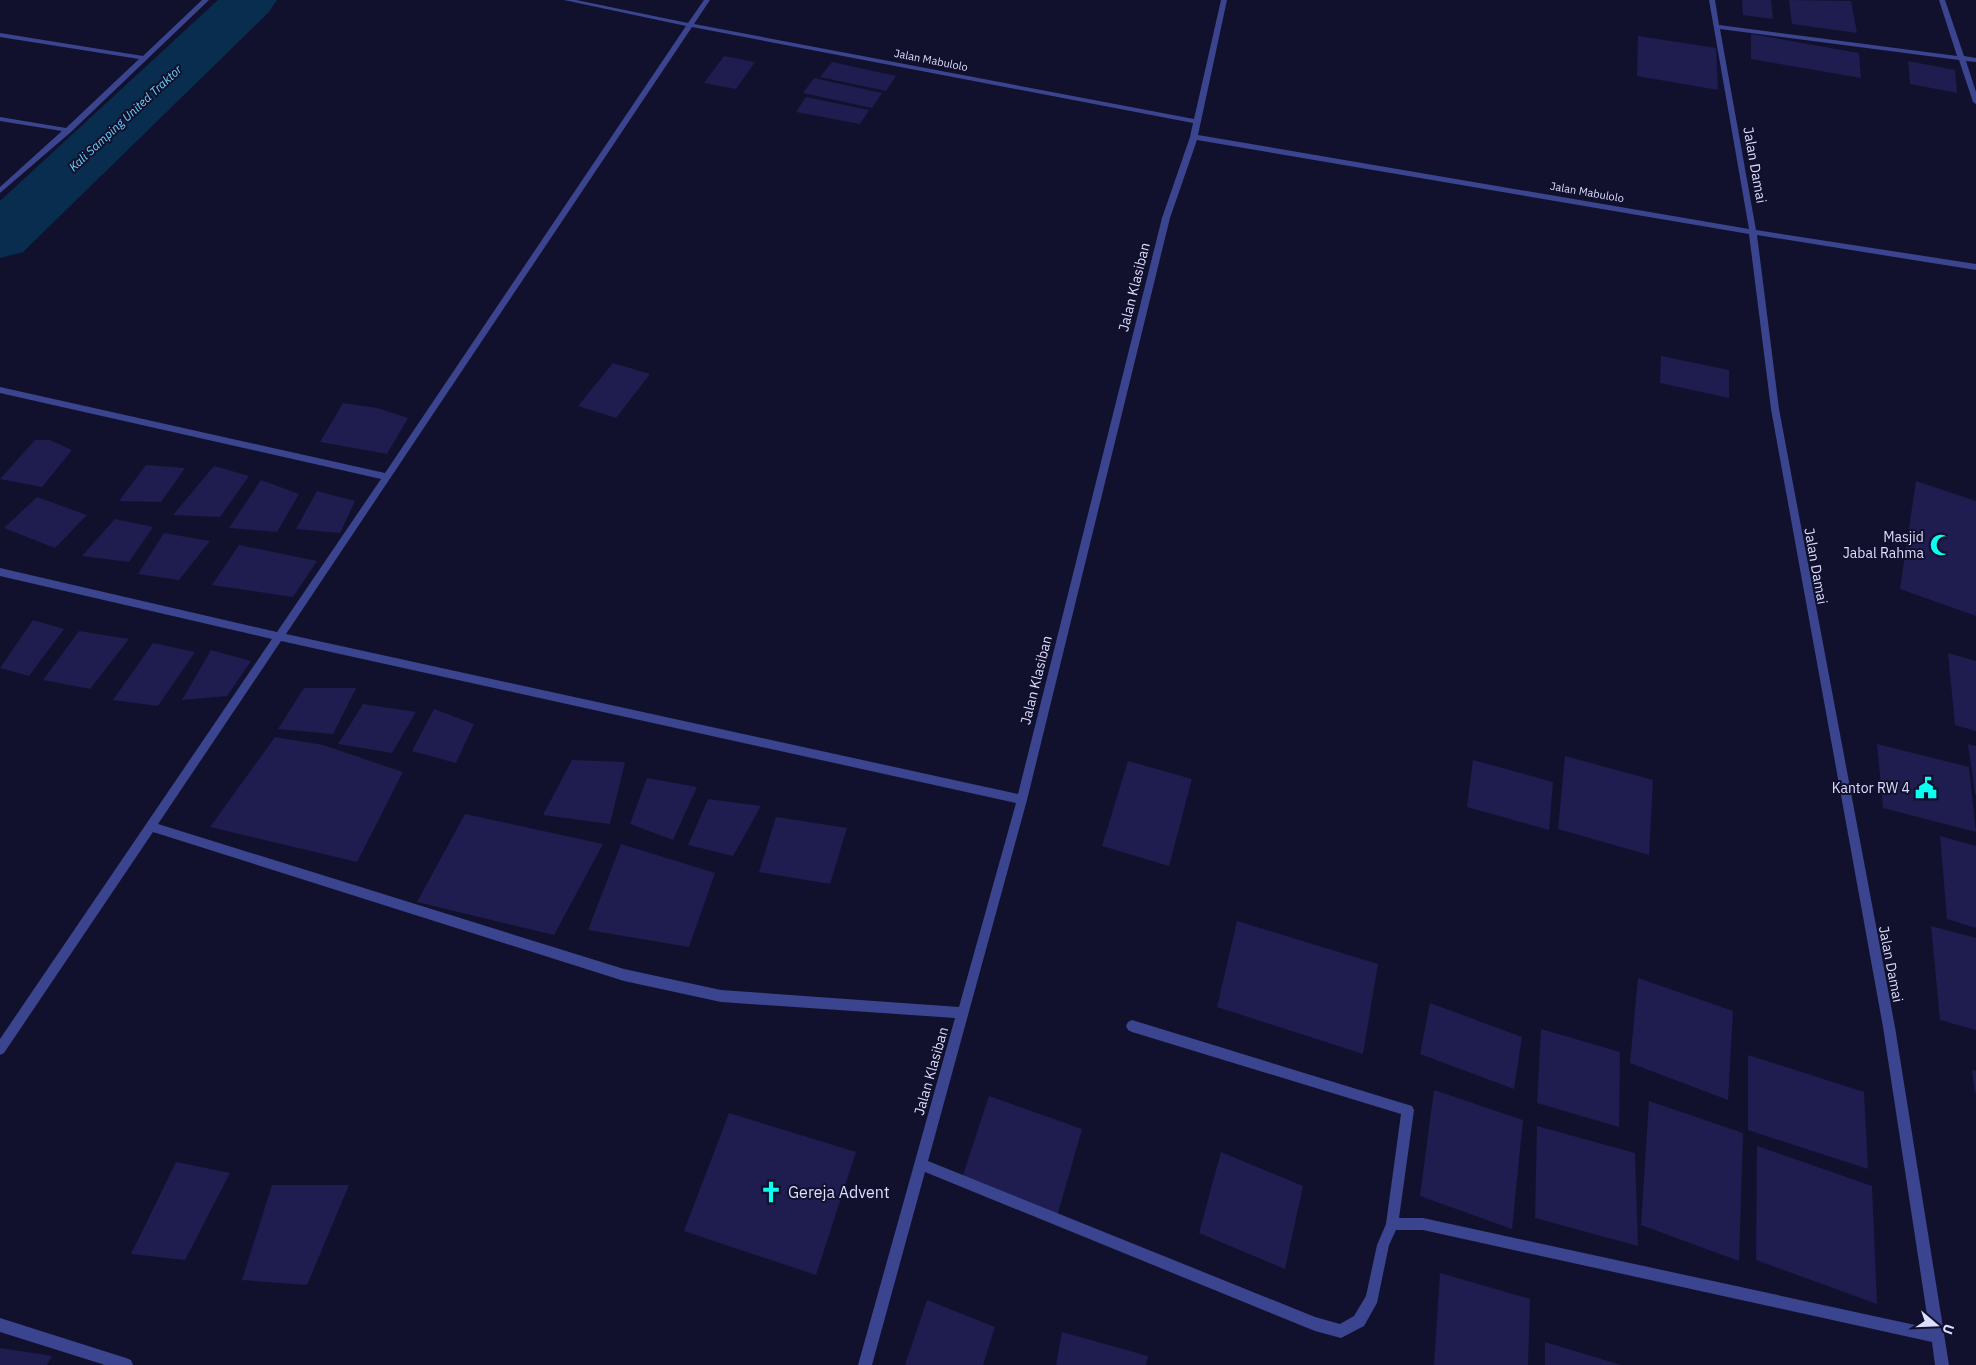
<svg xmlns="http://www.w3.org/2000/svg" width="1976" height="1365" font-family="'IBM Plex Sans',sans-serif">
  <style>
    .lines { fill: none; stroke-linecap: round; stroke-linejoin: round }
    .river { fill: #092d4e; fill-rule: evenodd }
    .building { fill: #1f1c4f }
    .street { fill: #3b448e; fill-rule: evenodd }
    .labels { text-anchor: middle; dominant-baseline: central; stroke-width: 4; stroke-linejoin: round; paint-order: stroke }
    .far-street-label { font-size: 11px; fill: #dddeff; stroke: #11112d }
    .far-water-label { font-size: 12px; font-style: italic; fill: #6bd2ff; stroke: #11112d }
    .street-label { font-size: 14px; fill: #dddeff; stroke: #11112d }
    .poi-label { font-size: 14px; fill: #dddeff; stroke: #11112d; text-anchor: end }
    .near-poi-label { font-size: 16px; fill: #dddeff; stroke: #11112d; text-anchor: start }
  </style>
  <rect width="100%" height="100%" fill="#11112d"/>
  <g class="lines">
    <path class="river" d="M218,0H277L269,12L23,252L0,258V201Z"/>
  </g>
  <path class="building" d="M1742,0H1771L1773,19L1743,15Z
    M1789,0L1851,1L1857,33L1792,24Z
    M1751,34L1859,53L1861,78L1751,59Z
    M1638,36L1716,48L1718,90L1637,76Z
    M724,56L755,62L736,89L704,83Z
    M1908,61L1955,70L1957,93L1910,84Z
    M832,62L896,76L886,91L820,77Z
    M814,78L882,93L872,108L803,93Z
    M806,97L869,110L860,124L796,112Z
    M1661,356L1729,370V398L1660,383Z
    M613,363L650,374L616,418L578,406Z
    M343,403L377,408L408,418L387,454L320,442Z
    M35,440H50L72,450L42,487L0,479Z
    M146,465L185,468L161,502L119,501Z
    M214,466L249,476L220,517L173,515Z
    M261,480L299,494L277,532L229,528Z
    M1916,481L1976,501V616L1900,589Z
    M317,491L355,501L340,533L296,529Z
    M37,497L87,515L55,548L4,528Z
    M115,519L153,527L129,562L82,556Z
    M164,533L210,541L179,580L138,574Z
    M239,545L317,561L293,597L212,585Z
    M33,620L64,629L29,676L0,668Z
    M79,631L129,639L90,689L43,680Z
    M153,643L195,652L158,706L113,700Z
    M211,650L251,661L227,696L182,700Z
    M1948,653L1976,661V731L1955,725Z
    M304,688H356L333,734L278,729Z
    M363,704L416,712L392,753L338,744Z
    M434,709L474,724L456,763L412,751Z
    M275,737L323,745L403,772L357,862L210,827Z
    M1877,744L1969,767L1976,832L1883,808Z
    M1968,744L1976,746V794H1975Z
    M1565,756L1653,780L1649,855L1558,829Z
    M572,760L625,762L610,824L543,815Z
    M1473,760L1553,782L1549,830L1467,807Z
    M1128,761L1192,779L1169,866L1102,846Z
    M647,778L697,787L673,840L630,824Z
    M708,799L761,806L733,856L688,845Z
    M465,814L603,844L554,935L417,902Z
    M776,817L847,828L830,884L759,872Z
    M1940,836L1976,846V928L1947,919Z
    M621,844L715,873L689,947L588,930Z
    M1237,921L1378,964L1363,1054L1217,1007Z
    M1931,926L1976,938V1030L1940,1020Z
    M1638,978L1733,1011L1728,1100L1630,1063Z
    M1430,1003L1522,1037L1514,1089L1420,1054Z
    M1541,1029L1620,1052L1619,1127L1537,1103Z
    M1748,1055L1864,1092L1868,1169L1748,1130Z
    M1972,1070L1976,1071V1092L1975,1093Z
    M1434,1090L1523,1120L1512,1229L1420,1196Z
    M989,1096L1082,1129L1056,1220L960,1184Z
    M1649,1101L1743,1133L1739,1261L1641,1225Z
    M729,1113L856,1152L816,1275L684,1231Z
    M1537,1126L1635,1153L1638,1246L1535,1218Z
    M1757,1146L1872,1186L1877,1304L1756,1260Z
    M1221,1152L1303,1186L1285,1269L1199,1233Z
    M176,1162L230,1173L185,1260L131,1254Z
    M272,1185H349L307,1285L242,1280Z
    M1440,1273L1530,1299L1528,1365H1434Z
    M927,1300L995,1327L983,1365H905Z
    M1062,1332L1148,1356L1146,1365H1056Z
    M1545,1342L1621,1365H1545Z
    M0,1348L52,1356L47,1365H0Z"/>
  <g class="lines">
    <path class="street" d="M202,0H209L71,132L0,193V187L62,131L0,121V117L66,128L139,59L0,37V33L143,56Z
      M564,0H576L688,23L704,0H710L694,24L1194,119L1221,0H1227L1198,135L1749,229L1709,0H1715L1719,25L1957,56L1939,0H1945L1964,56L1976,58V62L1966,61L1976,92V104L1973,102L1959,60L1720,29L1756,230L1976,264V270L1757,235L1779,409L1895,1027L1949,1365H1935L1932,1342L1423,1230H1396L1389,1245L1377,1303L1364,1326L1341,1338L1315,1331L925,1172L872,1365H858L955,1018L721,1002L624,981L153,832L4,1053L0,1055V1039L272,639L0,576V568L277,632L381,479L0,393V387L385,473L686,26ZM692,27L1193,123L1190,137L1162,218L1018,794L286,634ZM1197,140L1749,234L1771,409L1883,1027L1929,1328L1423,1218H1399L1414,1110L1412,1106L1132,1020L1128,1022L1126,1026L1128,1030L1132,1032L1401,1114L1386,1224L1377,1245L1366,1296L1354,1316L1340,1324L1315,1317L928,1161L1027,800L1170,218ZM281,641L1016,803L959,1007L721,990L624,969L158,824Z
      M0,1318L126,1358L131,1360L133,1365H105L0,1332Z"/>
  </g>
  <defs>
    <g id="mosque-bare" transform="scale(1.725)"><path d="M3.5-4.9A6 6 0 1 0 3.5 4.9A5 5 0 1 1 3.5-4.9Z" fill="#09fff1" stroke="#11112d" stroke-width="2.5" paint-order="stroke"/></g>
    <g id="civic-bare" transform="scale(1.725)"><path d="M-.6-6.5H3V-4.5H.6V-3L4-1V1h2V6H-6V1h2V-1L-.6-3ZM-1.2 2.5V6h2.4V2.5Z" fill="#09fff1" stroke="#11112d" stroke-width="2.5" paint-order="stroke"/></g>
    <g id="church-bare" transform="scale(1.725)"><path d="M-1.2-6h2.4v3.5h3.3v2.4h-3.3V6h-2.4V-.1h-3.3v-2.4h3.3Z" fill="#09fff1" stroke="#11112d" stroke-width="2.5" paint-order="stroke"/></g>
  </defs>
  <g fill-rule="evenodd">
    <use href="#mosque-bare" x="1941" y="545"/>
    <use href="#civic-bare" x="1926" y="788"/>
    <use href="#church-bare" x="771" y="1192"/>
  </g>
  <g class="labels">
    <g class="far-street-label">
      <text transform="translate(931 60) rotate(11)">Jalan Mabulolo</text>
      <text transform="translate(1587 192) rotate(10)">Jalan Mabulolo</text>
    </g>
    <g class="far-water-label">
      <text transform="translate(125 118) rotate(-43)">Kali Samping United Traktor</text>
    </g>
    <g class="street-label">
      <text transform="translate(1755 165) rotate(80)">Jalan Damai</text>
      <text transform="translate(1134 287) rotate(-76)">Jalan Klasiban</text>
      <text transform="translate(1816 566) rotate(80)">Jalan Damai</text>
      <text transform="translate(1036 680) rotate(-76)">Jalan Klasiban</text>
      <text transform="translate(1891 964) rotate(79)">Jalan Damai</text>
      <text transform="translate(931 1071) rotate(-74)">Jalan Klasiban</text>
    </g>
    <g class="poi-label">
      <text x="1924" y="537">Masjid<tspan x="1924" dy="16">Jabal Rahma</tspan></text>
      <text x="1910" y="788">Kantor RW 4</text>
    </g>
    <g class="near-poi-label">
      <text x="788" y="1192">Gereja Advent</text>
    </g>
  </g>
  <g transform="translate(1936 1325) rotate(109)" stroke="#11112d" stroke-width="4" paint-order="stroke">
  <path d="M0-4L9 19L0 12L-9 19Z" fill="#dddeff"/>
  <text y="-8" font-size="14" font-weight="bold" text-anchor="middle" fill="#dddeff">U</text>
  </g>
</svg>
